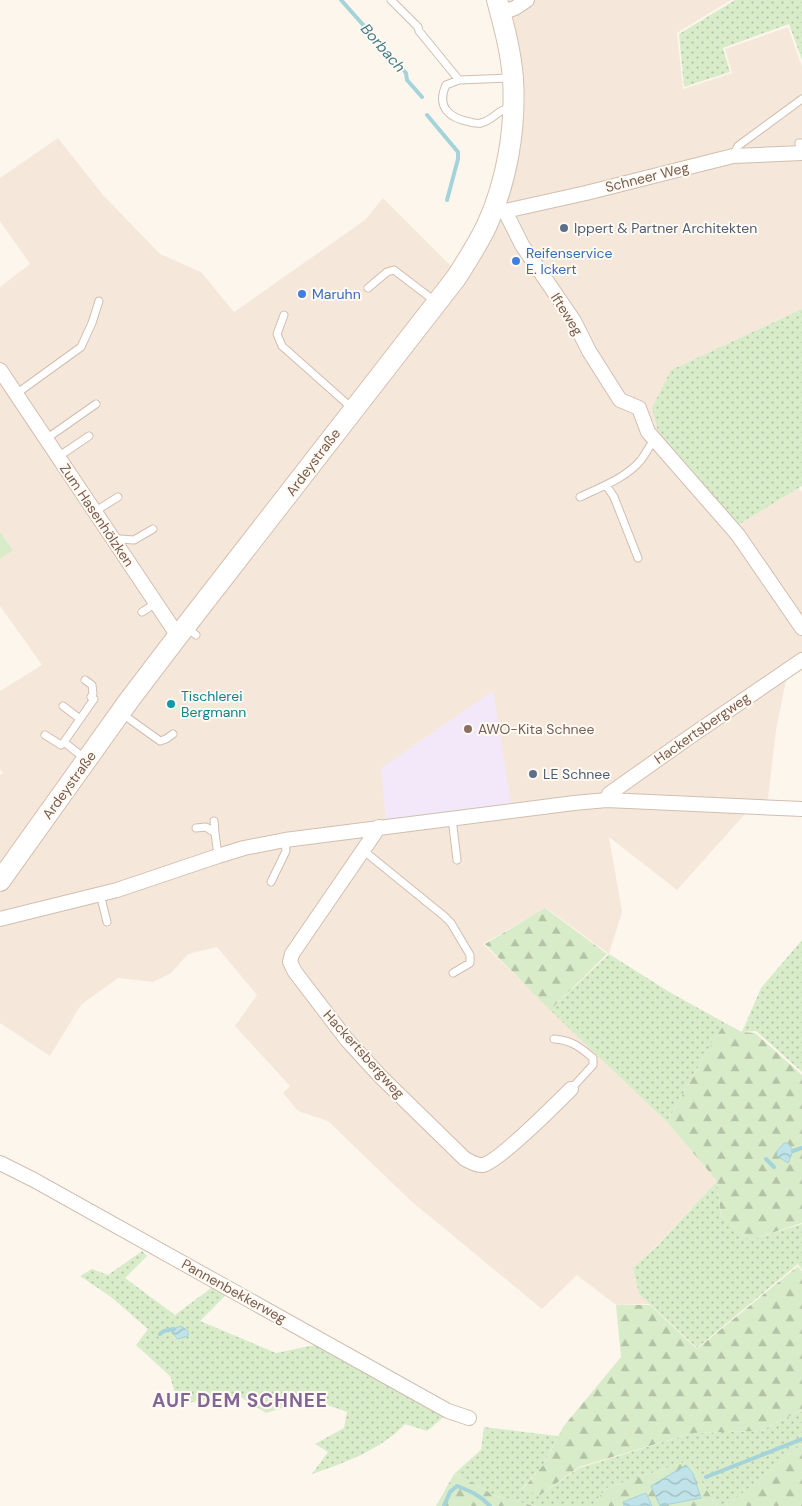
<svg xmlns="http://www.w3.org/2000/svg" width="802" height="1506" font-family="'DM Sans',sans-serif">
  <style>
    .residential { fill: #f5e8da }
    .education { fill: #f3e8fa }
    .grass { fill: url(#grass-dots) }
    .forest { fill: url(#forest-firs) }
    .park { fill: #d8ecc9 }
    .water { fill: url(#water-waves); stroke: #a5d3da }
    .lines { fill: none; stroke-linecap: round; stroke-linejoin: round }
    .stream { stroke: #a5d3da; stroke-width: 4 }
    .service-casing { stroke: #d1beb0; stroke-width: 9 }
    .minor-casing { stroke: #d1beb0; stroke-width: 16 }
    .secondary-casing { stroke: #d6c0b0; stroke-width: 22 }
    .service { stroke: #fff; stroke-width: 7 }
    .minor { stroke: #fff; stroke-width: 14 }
    .secondary { stroke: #fff; stroke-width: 20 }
    .service-dot { fill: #5c6f8a; stroke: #fffaf3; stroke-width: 2 }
    .shop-dot { fill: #3f7fe0; stroke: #fffaf3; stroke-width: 2 }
    .culture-dot { fill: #0f9aa8; stroke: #fffaf3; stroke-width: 2 }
    .education-dot { fill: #8d6e63; stroke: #fffaf3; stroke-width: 2 }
    .labels { text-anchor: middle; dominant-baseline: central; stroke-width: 4; stroke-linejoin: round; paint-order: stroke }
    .street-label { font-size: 14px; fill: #7a5c4d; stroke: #fffaf3 }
    .service-label { font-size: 14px; fill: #4e5e75; stroke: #fffaf3; text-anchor: start }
    .shop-label { font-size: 14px; fill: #366cbe; stroke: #fffaf3; text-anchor: start }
    .culture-label { font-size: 14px; fill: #0d838f; stroke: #fffaf3; text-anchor: start }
    .education-label { font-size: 14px; fill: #785e54; stroke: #fffaf3; text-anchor: start }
    .water-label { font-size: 15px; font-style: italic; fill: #437c86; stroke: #fffaf3 }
    .district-label { font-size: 19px; font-weight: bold; letter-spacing: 1px; fill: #846695; stroke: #fffaf3 }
  </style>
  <defs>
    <pattern id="grass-dots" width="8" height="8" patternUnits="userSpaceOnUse" patternTransform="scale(1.25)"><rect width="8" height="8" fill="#d8ecc9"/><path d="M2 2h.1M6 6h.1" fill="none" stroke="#b4c2a5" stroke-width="1.8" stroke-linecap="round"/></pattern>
    <pattern id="forest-firs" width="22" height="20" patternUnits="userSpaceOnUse" patternTransform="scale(1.25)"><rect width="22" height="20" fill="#d8ecc9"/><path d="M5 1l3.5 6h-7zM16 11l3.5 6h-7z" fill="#b4c2a5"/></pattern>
    <pattern id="water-waves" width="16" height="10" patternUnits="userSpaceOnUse" patternTransform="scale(1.25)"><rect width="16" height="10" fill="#bfe3e8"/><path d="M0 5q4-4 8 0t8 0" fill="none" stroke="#a0bbbe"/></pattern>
  </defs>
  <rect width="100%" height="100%" fill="#fdf6ec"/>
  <path class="residential" d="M507,0H731L677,33L683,89L732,73L725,49L788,27L802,67V309L671,370L738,525L799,488L802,492V666L787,676L776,730L767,807L745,814L677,890L609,837L622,912L609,954L546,908L483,944L667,1122L717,1181L657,1245L633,1268L639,1294L650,1304L616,1305L577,1275L542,1309L411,1201L328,1121L298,1111L283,1093L290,1086L235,1026L257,995L217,947L188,954L171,973L153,982L118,978L81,1005L50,1056L0,1023V775L3,773L0,769V691L42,665L0,606V287L30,264L0,221V178L58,138L103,195L160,254L201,272L234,312L365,220L383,198L463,278L509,187Z"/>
  <path class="education" d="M493,691L511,804L386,819L381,768Z"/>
  <path class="grass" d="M735,0H802V60L789,24L723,48L730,72L684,87L679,34Z
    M802,309V486L738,525L658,431L652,408L671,370Z
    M802,940V1072L756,1031L742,1032L761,988Z
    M609,954L671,993L725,1023L712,1043L667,1122L550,1010Z
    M717,1181L721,1216L750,1240L802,1224V1270L798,1264L697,1348L639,1294L633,1268L657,1246Z
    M142,1251L147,1256L125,1278L175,1315L215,1285L228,1293L200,1321L276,1353L320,1344L446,1415L427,1431L405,1424C381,1450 344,1463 312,1474L328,1452L315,1444L344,1428L347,1412L310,1399L266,1413L239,1396L178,1404L170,1376L136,1345L148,1329L111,1297L80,1276L92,1269L108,1275Z
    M802,1410V1444L727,1506H717L688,1461L607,1488L591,1506H534L493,1495L476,1484L454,1474L481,1450L484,1427L558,1436L544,1464L522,1489L540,1495L579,1468L692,1433L760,1431Z"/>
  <path class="forest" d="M545,908L607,954L550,1010L485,944Z
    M725,1023L742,1032L755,1033L802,1075V1223L750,1240L721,1216L717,1181L667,1122L712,1043Z
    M798,1266L802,1272V1410L760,1431L692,1433L579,1467L540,1495L522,1490L544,1464L563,1427L621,1357L616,1305H650L697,1349Z
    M802,1444V1506H727Z
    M688,1461L717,1506H591L607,1488Z
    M454,1474L476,1484L493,1495L534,1506H436Z"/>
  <path class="park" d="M0,532L13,550L0,559Z"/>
  <path class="water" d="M784,1143H788L793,1151L788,1163L777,1156V1151Z
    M181,1326L188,1331V1336L178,1339L173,1334L174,1329Z
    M686,1465L693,1474L701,1498L660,1506L651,1486Z
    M646,1493L652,1506H624L623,1502Z"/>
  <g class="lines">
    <path class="stream" d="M341,0L406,73L407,80L422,97
      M427,115L458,152V159L447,200
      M793,1151L802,1148
      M766,1159L774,1167
      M160,1334L164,1331L174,1329
      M706,1477L802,1439
      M444,1506L450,1492L457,1486C470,1491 480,1495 490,1506"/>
    <g class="service-casing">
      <path id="service" d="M391,0L418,27L419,31L459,80
        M512,108C497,109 494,120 481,123C477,124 474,123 470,122C449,118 436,107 446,85L459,80L512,78
        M800,155L799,143H802
        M733,156L738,146L802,99
        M368,288L387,272L394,270L436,302
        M284,315L277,334L282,346L353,409
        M16,394L81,347L92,323L99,301
        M46,439L96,404
        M58,457L89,436
        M606,485L614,497L638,558
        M580,497C601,487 626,478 641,460C646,453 650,446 654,439
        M94,512L118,497
        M120,539L134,540L153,529
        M142,612L156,603
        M186,627L196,635
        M63,706L80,719
        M121,713L160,741L166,739L173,734
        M45,735L61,745L64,742
        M84,758L64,742L94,699L91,697L93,694L92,685L85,680
        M452,818L457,860
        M214,821L215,833
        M196,828L206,827L215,833L218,856
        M364,851L444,916L451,923L470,955V963L453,973
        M271,882L286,851L285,840
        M100,894L107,922
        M554,1039C571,1040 580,1047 593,1058V1065L571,1089"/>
    </g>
    <g class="minor-casing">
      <path id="minor" d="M501,13L515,8L527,0
        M497,208L505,211L586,193L733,156L802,153
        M505,211L522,245L574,321L589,351L620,400L639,408L648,432L738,535L802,628
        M0,370L178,636
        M607,800L609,794L688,738L802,660
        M379,827L292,954L290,962L295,972L347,1040L380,1076L465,1159C470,1161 476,1166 483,1165C498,1162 557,1103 571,1089
        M0,919L117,890L218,856L244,848L285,840L574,803L607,800L802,809
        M0,1163L34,1180L448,1411L469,1418"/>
    </g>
    <g class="secondary-casing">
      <path id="secondary" d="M0,881L130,699L178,636L456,278C467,261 478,244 487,225C507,181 516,128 513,79C511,52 504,26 497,0"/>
    </g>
    <use href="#service" class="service"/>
    <use href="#minor" class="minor"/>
    <use href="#secondary" class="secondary"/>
  </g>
  <g class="service-dot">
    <circle cx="564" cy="228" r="5"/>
    <circle cx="533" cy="774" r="5"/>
  </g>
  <g class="shop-dot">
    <circle cx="516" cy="261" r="5"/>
    <circle cx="302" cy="294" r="5"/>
  </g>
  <circle class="culture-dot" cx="171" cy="704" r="5"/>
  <circle class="education-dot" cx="468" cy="729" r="5"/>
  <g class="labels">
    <g class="street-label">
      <text transform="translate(647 177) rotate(-14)">Schneer Weg</text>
      <text transform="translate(567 314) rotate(58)">Ifteweg</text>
      <text transform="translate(313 462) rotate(-53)">Ardeystraße</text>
      <text transform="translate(97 515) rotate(56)">Zum Hasenhölzken</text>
      <text transform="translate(702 728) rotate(-35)">Hackertsbergweg</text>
      <text transform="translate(69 785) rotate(-54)">Ardeystraße</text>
      <text transform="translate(364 1054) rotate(48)">Hackertsbergweg</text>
      <text transform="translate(234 1291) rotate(29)">Pannenbekkerweg</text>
    </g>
    <g class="service-label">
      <text x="574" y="228">Ippert &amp; Partner Architekten</text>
      <text x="543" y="774">LE Schnee</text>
    </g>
    <g class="shop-label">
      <text x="526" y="253">Reifenservice<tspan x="526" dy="16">E. Ickert</tspan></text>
      <text x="312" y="294">Maruhn</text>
    </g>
    <g class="culture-label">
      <text x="181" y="696">Tischlerei<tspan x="181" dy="16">Bergmann</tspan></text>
    </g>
    <g class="education-label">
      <text x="478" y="729">AWO-Kita Schnee</text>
    </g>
    <g class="water-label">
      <text transform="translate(383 48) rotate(49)">Borbach</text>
    </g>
    <g class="district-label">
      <text x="240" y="1400">AUF DEM SCHNEE</text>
    </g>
  </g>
</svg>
